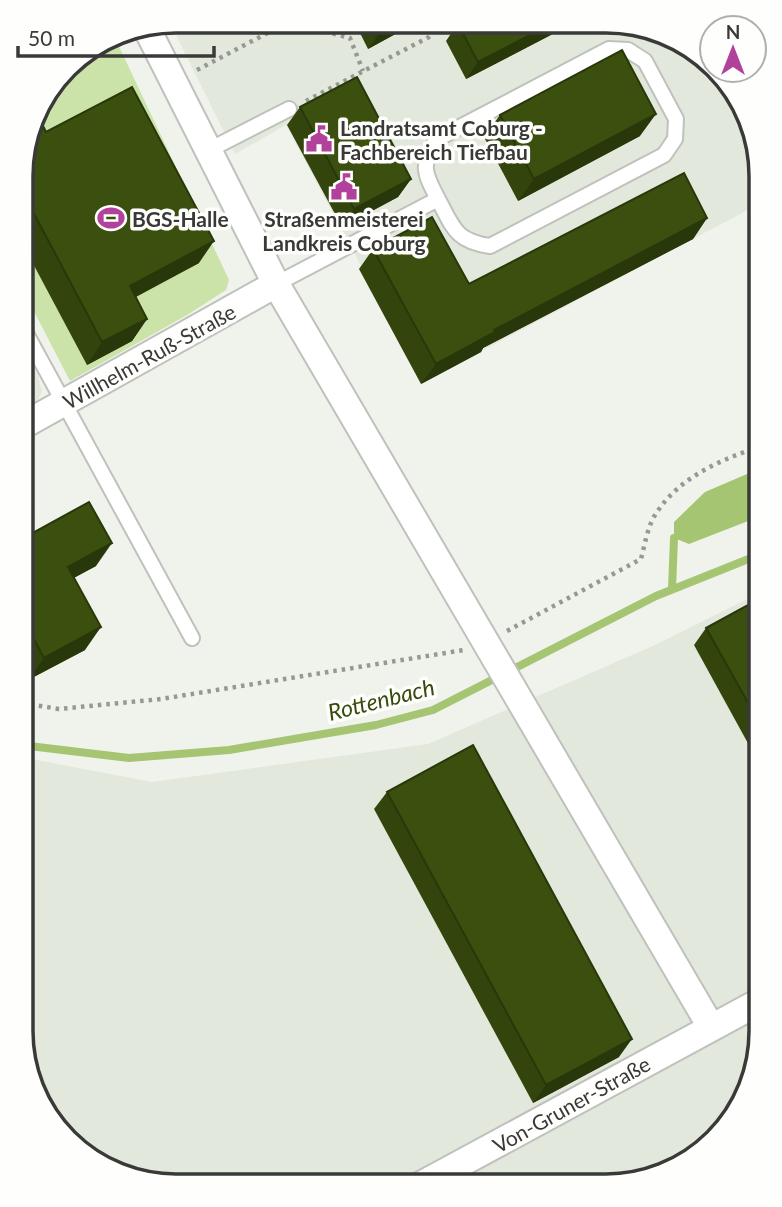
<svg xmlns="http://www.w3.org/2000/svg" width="782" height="1207" font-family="Lato,sans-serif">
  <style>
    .built { fill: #e3e8dc }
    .green { fill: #cbe3a8 }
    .water { fill: #a5c572 }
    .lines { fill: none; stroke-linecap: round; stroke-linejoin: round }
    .stream { stroke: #a5c572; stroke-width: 8 }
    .service-casing { stroke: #bfc2bc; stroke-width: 18 }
    .minor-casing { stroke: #bfc2bc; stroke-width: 30 }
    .path { stroke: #969894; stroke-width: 4.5; stroke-dasharray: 3.5 5; stroke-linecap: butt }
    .service { stroke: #fff; stroke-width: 14 }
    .minor { stroke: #fff; stroke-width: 26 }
    .wall { fill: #33450d }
    .shaded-wall { fill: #29380a }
    .building { fill: #3b500f; stroke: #29380a; stroke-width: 2 }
    .labels { text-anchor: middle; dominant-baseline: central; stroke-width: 7; stroke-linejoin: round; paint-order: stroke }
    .poi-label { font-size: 21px; font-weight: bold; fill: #393a38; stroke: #fefffc; text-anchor: start }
    .street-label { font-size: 21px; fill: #393a38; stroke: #fefffc }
    .water-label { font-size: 23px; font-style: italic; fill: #374b0f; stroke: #fefffc }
    .rim { fill: none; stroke: #393a38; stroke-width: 3.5 }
  </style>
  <rect width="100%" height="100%" fill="#f0f2ec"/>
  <path class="built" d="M636,24L701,53L749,117L761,176V203L423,382L286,125L235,154L173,29Z
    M22,345L38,376L42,391L35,406L22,413Z
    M761,592V1041L729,1125L665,1174L606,1186L156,1185L82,1154L33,1090L21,1031V757L152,782L428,744L655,645Z"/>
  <path class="green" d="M116,40L229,280L226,290L187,315L70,381L22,288V156L42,99L72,62Z"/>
  <path class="water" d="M761,468V516L689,544L674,538V522L705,492Z"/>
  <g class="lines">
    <path class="stream" d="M672,589L674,538
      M21,745L129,758L229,750L376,725L433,710L656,596L761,554"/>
    <g class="service-casing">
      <path id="service" d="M209,150L289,109
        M276,284L438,199C424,173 420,164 437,139L609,49L628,50L645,61L676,119L675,139L664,155L490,246C455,241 453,227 438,199
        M22,326L192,638"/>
    </g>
    <g class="minor-casing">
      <path id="minor" d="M147,29L276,284L711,1027
        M22,426L276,284
        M421,1185L761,1001"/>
    </g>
    <path class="path" d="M308,27L350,38L363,71
      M197,70L277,28
      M306,101L429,37L439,26
      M507,631L641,559C645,544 648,524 657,512C681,476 721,460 761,446
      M22,703L59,709L161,699L464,650"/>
    <use href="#service" class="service"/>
    <use href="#minor" class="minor"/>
  </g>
  <path class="wall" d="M570,25L466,79L446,41L456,26Z
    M410,26L368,49L357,27Z
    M300,107L411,179L398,197L342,227L287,125Z
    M500,115L640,136L518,201L484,137Z
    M46,132L199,263L136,297L147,319L132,341L87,365L22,243V156Z
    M707,218L693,239L483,348L481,352L421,384L359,269L373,249L469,284Z
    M22,516L31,534L96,566L74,578L85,650L28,680L22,668Z
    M761,598V767L694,645L706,628Z
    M387,792L619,1057L533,1103L374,809Z"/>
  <path class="shaded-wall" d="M549,25H570L466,79L478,62Z
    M410,26L368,49L384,27Z
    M656,114L640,136L518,201L534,179Z
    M411,179L398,197L342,227L354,209Z
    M707,218L693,239L483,348L481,352L421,384L436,364L494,330Z
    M214,241L199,263L114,308L130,286Z
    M147,319L132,341L87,365L102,342Z
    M112,543L96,566L52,589L68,567Z
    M101,627L85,650L28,680L44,658Z
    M632,1039L619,1057L533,1103L546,1085Z"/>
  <path class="building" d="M549,25L478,62L459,26Z
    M622,50L656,114L534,179L500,115Z
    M357,77L411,179L354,209L300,107Z
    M132,87L214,241L130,286L147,319L102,342L22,191V156L37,114L46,132Z
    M684,173L707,218L494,330L495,332L436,364L373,249L432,217L469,284Z
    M89,502L112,543L68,567L101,627L44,658L22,617V516L31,534Z
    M761,598V726L706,628Z
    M473,745L632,1039L546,1085L387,792Z"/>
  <defs>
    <g id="civic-bare" transform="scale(2.1)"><path d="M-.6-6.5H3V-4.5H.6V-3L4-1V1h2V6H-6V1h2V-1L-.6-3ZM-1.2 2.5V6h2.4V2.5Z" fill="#b2419c" stroke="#fefffc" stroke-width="2.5" paint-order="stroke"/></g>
    <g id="stadium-bare" transform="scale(2.1)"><path d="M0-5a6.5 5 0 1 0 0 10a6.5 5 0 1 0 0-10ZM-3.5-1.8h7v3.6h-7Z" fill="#b2419c" stroke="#fefffc" stroke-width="2.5" paint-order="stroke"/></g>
  </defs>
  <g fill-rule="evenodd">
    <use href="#civic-bare" x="319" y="139"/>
    <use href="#civic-bare" x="344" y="187"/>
    <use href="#stadium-bare" x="111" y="218"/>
  </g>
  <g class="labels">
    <g class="poi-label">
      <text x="340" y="127">Landratsamt Coburg -<tspan x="340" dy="24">Fachbereich Tiefbau</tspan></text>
      <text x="132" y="218">BGS-Halle</text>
      <text x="344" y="218" text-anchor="middle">Straßenmeisterei<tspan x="344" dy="24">Landkreis Coburg</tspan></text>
    </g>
    <g class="street-label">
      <text transform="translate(149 356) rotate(-29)">Willhelm-Ruß-Straße</text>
      <text transform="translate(571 1104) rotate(-29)">Von-Gruner-Straße</text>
    </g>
    <g class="water-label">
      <text transform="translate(381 699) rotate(-14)">Rottenbach</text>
    </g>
  </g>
  <path d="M0 0H782V1207H0ZM176 33H606A143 143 0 0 1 749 176V1031A143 143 0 0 1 606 1174H176A143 143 0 0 1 33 1031V176A143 143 0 0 1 176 33Z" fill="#fefffc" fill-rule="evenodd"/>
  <path class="rim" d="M176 33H606A143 143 0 0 1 749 176V1031A143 143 0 0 1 606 1174H176A143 143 0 0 1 33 1031V176A143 143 0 0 1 176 33Z"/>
  <g transform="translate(733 49)"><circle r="33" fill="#fefffc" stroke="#afb0ae" stroke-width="2"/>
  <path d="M0-5L12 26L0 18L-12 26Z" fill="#b2419c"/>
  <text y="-10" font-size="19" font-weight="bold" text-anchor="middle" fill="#393a38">N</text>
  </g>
  <path d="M18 46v10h196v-10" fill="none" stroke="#393a38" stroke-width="3.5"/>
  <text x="28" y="46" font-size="21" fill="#393a38" stroke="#fefffc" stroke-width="5" paint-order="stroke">50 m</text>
</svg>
